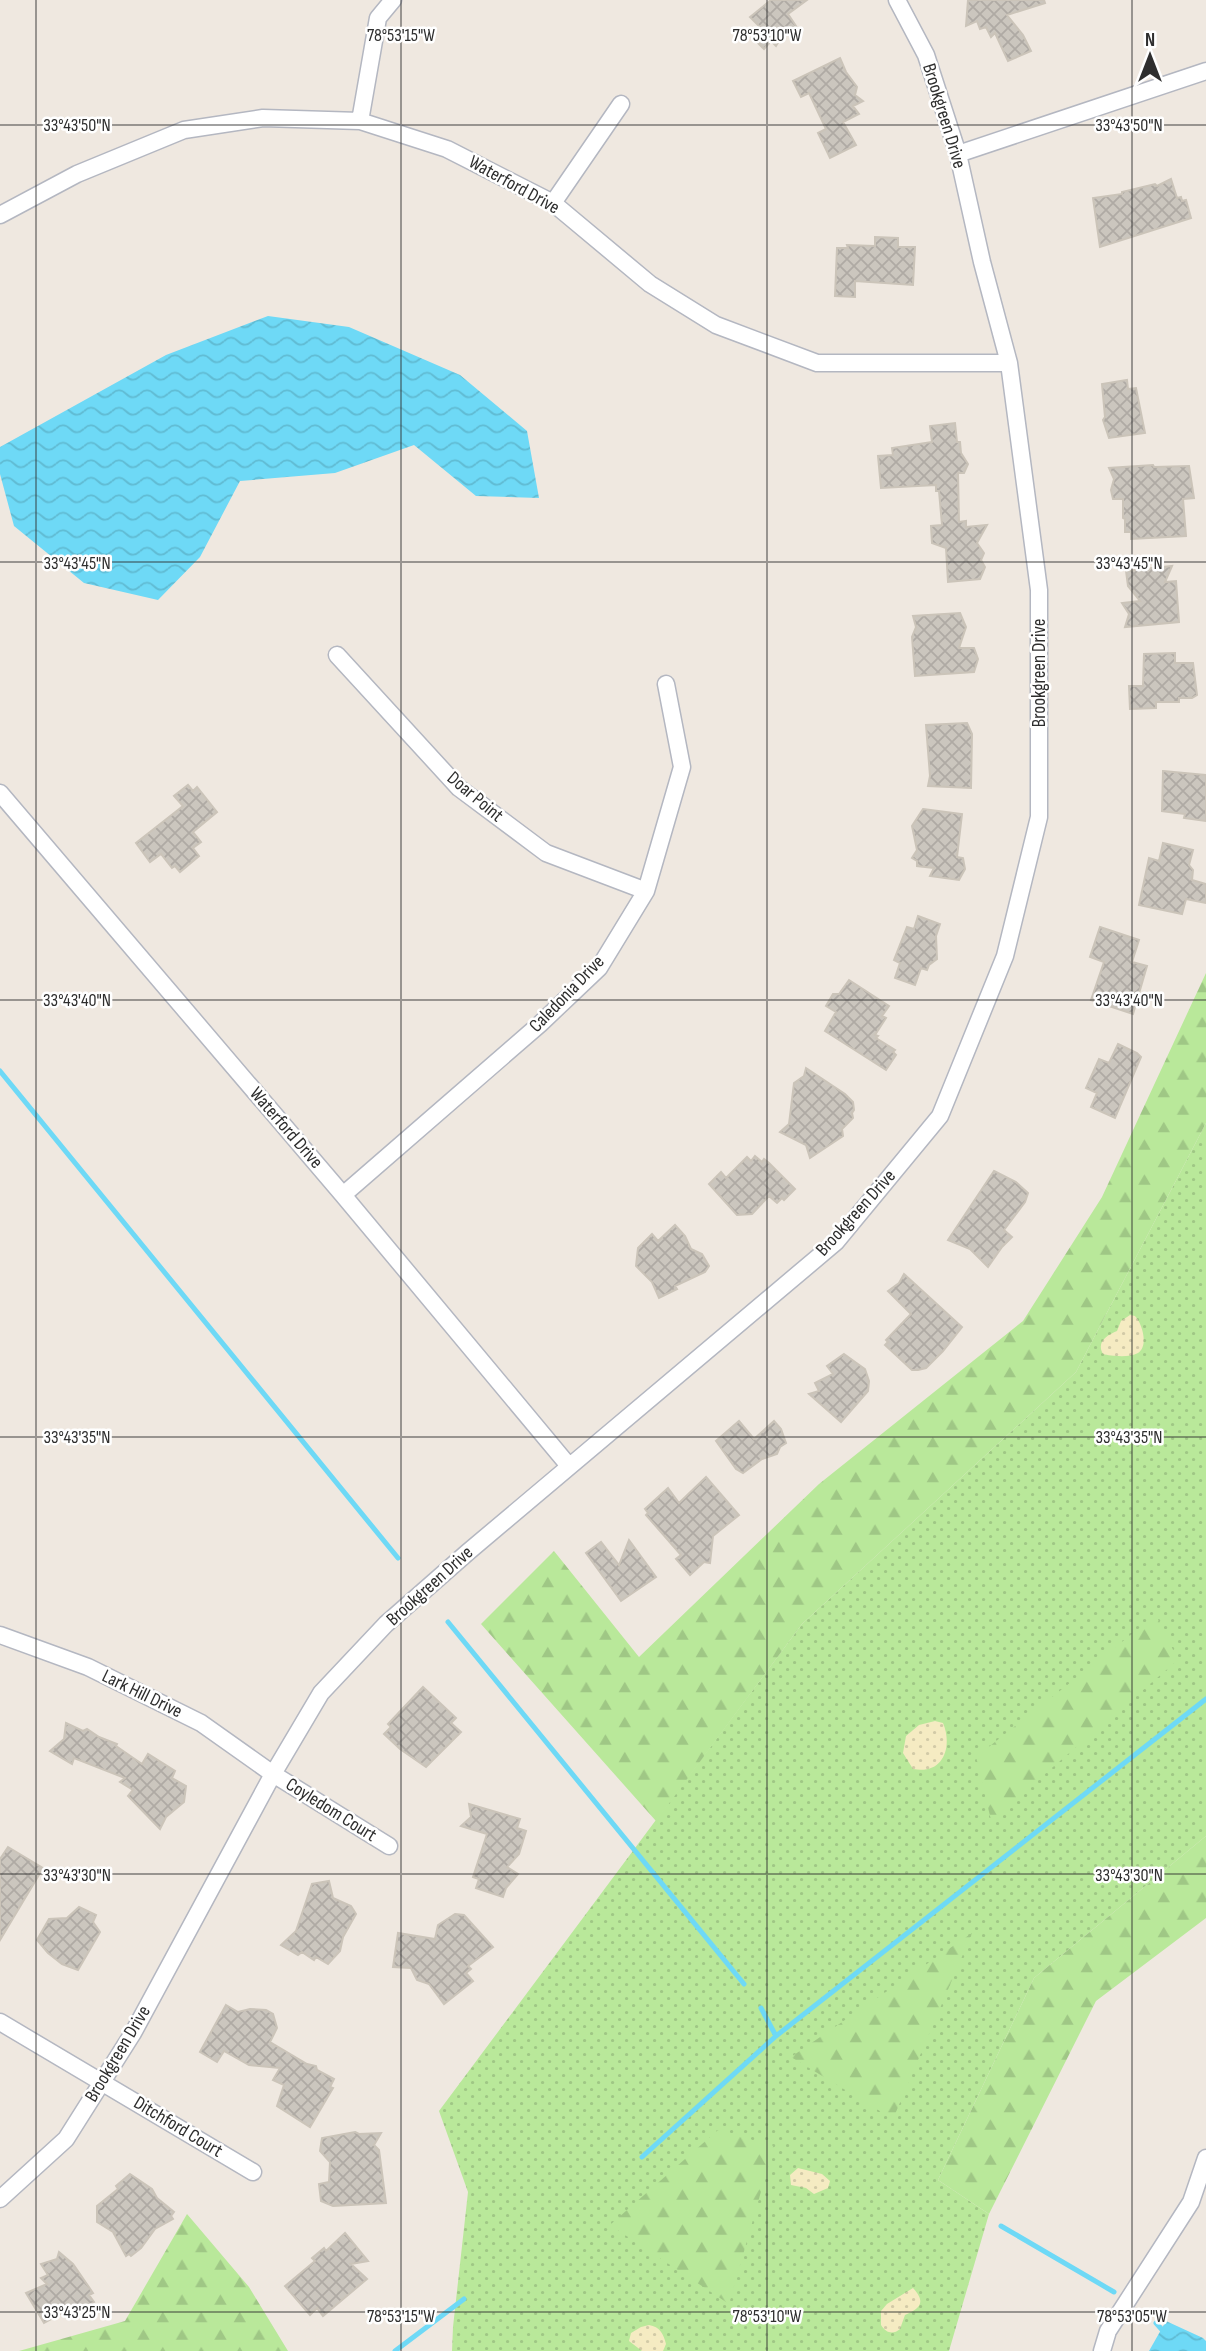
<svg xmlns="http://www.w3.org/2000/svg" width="1206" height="2351" font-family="'Sofia Sans Condensed',sans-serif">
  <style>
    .grass { fill: url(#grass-dots) }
    .forest { fill: url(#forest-firs) }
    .sand { fill: url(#sand-dots) }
    .water { fill: url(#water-waves) }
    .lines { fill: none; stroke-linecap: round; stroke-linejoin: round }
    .stream { stroke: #6ed9f6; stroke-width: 5 }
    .building { fill: url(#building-cross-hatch); stroke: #cbc4b9; stroke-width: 2 }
    .minor-casing { stroke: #b4b7c1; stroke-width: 19 }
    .minor { stroke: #fff; stroke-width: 16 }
    .ticks { fill: none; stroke: #2e2e2e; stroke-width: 2; stroke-opacity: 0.45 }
    .labels { text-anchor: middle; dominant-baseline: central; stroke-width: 5; stroke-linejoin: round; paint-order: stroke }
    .street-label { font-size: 19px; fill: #2e2e2e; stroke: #fff }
    .ticks-label { font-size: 18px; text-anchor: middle; fill: #2e2e2e; stroke: #fff; stroke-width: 5; stroke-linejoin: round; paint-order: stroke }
  </style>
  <defs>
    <pattern id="grass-dots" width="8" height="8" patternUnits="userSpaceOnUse" patternTransform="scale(1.75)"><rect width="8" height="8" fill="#b9e89a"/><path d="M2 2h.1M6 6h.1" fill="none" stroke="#9fc785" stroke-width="1.8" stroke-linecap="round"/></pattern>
    <pattern id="forest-firs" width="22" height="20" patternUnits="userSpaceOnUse" patternTransform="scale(1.75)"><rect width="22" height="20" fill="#b9e89a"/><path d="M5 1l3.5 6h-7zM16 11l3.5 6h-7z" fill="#9fc785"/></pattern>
    <pattern id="sand-dots" width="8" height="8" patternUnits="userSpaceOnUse" patternTransform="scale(1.75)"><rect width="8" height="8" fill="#f5ebc2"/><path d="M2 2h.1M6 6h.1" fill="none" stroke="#d2caa7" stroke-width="1.8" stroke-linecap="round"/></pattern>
    <pattern id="water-waves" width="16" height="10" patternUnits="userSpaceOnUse" patternTransform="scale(1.75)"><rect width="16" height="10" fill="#6ed9f6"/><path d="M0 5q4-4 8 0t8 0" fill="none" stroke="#60bbd3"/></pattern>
    <pattern id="building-cross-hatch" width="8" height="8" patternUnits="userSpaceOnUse" patternTransform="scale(1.75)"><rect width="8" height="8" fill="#cbc6be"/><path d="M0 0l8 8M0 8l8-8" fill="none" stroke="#afaaa4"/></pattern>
  </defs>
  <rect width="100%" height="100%" fill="#efe8e0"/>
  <path class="grass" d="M1206,1123V1836L1034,1978L938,2180L989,2214L949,2351H452L453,2327L468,2192L439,2111L802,1624L1076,1372Z"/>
  <path class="forest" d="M1206,973V1123L1076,1372L802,1624L656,1821L481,1624L554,1551L639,1657L819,1484L1023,1321L1102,1197Z
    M1156,1615L1178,1660L991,1820L976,1757Z
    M1206,1836V1918L1096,2001L989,2214L938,2180L1034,1978Z
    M972,1933L893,2119L791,2057Z
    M718,2130L774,2146L729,2304L610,2225Z
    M187,2214L249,2287L288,2351H19L125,2321Z"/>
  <path class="sand" d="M1130,1315L1135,1316C1142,1323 1149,1346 1138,1353C1129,1358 1111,1356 1103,1354C1096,1342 1107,1335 1117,1331L1121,1321Z
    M935,1721L943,1723C953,1747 943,1775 913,1769L903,1753L906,1736L919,1725Z
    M798,2168L822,2174L830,2181L828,2188L814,2194L806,2188L791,2185L790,2175Z
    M913,2288C927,2303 919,2309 905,2315L900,2329C893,2335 886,2333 881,2325V2311L887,2304Z
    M649,2325C660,2327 663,2333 666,2344L663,2351H642L629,2341L631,2333L641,2327Z"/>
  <path class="water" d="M268,316L349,327L460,375L527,431L539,498L476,496L414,445L335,473L240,481L200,557L158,600L84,583L14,526L0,474V447L166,355Z
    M1166,2321L1203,2338L1206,2341V2351H1149Z"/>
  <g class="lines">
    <path class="stream" d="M0,1071L398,1558
      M448,1622L744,1984
      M761,2008L776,2036
      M642,2157L776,2036L1206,1699
      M1001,2226L1114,2292
      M1156,2323L1165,2333
      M395,2351L464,2299"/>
  </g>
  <path class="building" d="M771,0H807L788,14L796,26L782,36L776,46L771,41L764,49L753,38L762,29L750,17Z
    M968,0H1044L1045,3L1007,15L1023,35L1031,51L1008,61L995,33L991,37L986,27L980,29L977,21L966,26Z
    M840,58L846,72L857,87L855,95L863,101L853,106L859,114L843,122L856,145L830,158L818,133L826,129L809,93L801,97L793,81Z
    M1171,179L1177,198L1181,197L1182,201L1186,200L1191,218L1100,247L1093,198L1122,194V192L1155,184L1157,186Z
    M875,237L898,238V247H915L913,285L855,281V297L835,296L837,248H848L847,245L875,246Z
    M1127,380L1128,389L1136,388L1145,433L1109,438L1103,420L1105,417L1102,384Z
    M955,423L957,442H960L961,453L968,464L964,473H958L959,522L966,521V527L987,525L977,543L984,553L981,560L985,567L980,579L948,582L946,548L932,543L931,526L942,525L939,491H936V485L881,488L878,456L893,455L892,448L932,442L930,426Z
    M1153,465L1154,467L1189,466L1194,498L1183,499L1186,536L1131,539V532H1125V519L1123,518V499H1113L1111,490L1114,479L1109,468Z
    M1172,566L1165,582L1176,581L1179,622L1125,627L1129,614L1122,603L1140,601L1128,586L1126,571Z
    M960,613L966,627L959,648H974L978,659L974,672L915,676L912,637L916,627L913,616Z
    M1175,653V663H1193L1197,695L1192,698H1179V702H1156V708L1130,709L1129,686H1143L1144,654Z
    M967,723L972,734L971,788L928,786L930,776L926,725Z
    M1163,771L1206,775V821L1184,818L1185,814L1162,811Z
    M188,785L193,791L197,787L217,812L193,832L201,842L193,848L199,856L180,872L175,866L172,868L161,854L150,862L136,843L183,806L174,796Z
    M923,809L962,814L957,857L963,858L965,869L959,880L930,876L934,868L917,866V861L912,858L917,850L912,826Z
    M1163,843L1193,850L1189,865L1193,870L1192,880L1206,884V903L1186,899L1182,914L1139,905L1149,858L1159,861Z
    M918,916L940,924L936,936L937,959L929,965L927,970L921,968L915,985L895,978L900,963L894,960L907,927L914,929Z
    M1100,927L1139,940L1132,962L1147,966L1133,1014L1091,1000L1104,962L1090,957Z
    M849,980L889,1006L882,1016L886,1018L875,1035L878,1036L876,1038L895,1050L893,1052L896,1055L886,1070L825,1031L836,1012L826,1006L833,994H839Z
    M1118,1044L1137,1053L1141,1057L1115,1118L1091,1107L1097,1093L1086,1088L1099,1059L1109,1063Z
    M806,1068L845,1094L853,1102L854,1110L852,1113L853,1118L842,1129L843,1136L810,1158L806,1145L780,1132L789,1124L794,1083L804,1076Z
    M755,1156L762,1162L764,1159L769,1163L795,1189L784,1200L782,1198L777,1203L769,1196L752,1214L737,1215L709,1184L721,1172L726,1178L747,1157L751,1161Z
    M994,1171L1016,1182L1028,1193L1025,1202L1004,1230L1012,1237L1002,1247L988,1267L970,1249L948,1240Z
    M675,1225L685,1236L691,1249L702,1254L709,1266L705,1272L675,1286L677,1289L659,1298L652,1282L636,1266L638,1248L652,1234L658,1241Z
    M904,1274L962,1327L943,1351L926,1368L918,1370H912L885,1345L888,1342L886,1340L911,1314L888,1291L899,1283Z
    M844,1354L865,1369L869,1381L868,1391L841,1422L809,1394L819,1391L815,1383L833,1374L827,1366Z
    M739,1421L754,1439L774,1421L781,1429L786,1443L780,1447L777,1454L762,1459L743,1473L736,1469L716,1441Z
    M706,1477L739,1515L713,1536L710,1563L704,1562L690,1575L676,1559L681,1555L646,1515L648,1513L645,1509L668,1488L679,1503Z
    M629,1540L656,1577L621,1601L586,1553L601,1542L619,1565Z
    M423,1687L456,1718L451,1723L461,1732L426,1767L400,1749L384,1734L391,1727L388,1724Z
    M66,1723L83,1731L87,1729L99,1737L117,1744L116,1746L142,1764L148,1754L175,1771L172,1778L186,1786L184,1802L166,1817L160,1829L128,1796L133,1790L120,1782L125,1778L74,1758L72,1764L50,1751L64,1739Z
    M469,1804L520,1819L517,1828L526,1831L519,1854L507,1867L518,1874L506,1888L503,1897L476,1888L479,1879L473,1877L487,1834L461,1826L471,1817Z
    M8,1847L43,1868L0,1940V1859Z
    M329,1881L333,1898L351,1906L356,1914L343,1937L340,1951L328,1964L316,1957L314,1960L302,1952L298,1955L281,1945L296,1931L312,1884Z
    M79,1907L96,1915L93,1922L100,1932L78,1970L62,1964L48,1953L37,1940L49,1919L67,1918Z
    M455,1914L464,1915L493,1947L468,1966L471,1969L466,1973L473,1981L444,2004L429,1984L417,1980L411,1968L393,1967L398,1933L435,1939L438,1925Z
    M226,2005L238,2012L250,2009L266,2010L273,2014L277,2028L270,2042L307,2064L316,2066L317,2070L334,2079L330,2087L333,2088L310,2127L277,2106L284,2085L273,2080L280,2068L249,2065L224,2051L217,2062L200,2052Z
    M355,2132L359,2134L381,2133L374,2145L379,2150L386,2203L333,2206L321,2201L319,2184L329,2182L330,2162L320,2151L322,2138Z
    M130,2174L152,2189L157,2198L174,2212L171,2216L173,2219L155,2229L141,2248L131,2256L129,2254L126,2256L113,2232L97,2222V2206L118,2189L116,2186Z
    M345,2233L368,2261L351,2264L367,2279L323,2316L317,2308L310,2315L285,2286L315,2261L312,2258L324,2248L326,2251Z
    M59,2252L73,2264L93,2293L89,2295L94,2302L76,2313L73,2307L44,2323L26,2293L47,2284L41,2278L48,2275L41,2264L57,2259Z"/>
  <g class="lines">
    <g class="minor-casing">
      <path id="minor" d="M360,121L378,18L393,0
        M958,154L1206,71
        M553,203L621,104
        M0,215L77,174L184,130L263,118L360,121L447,149L553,203L650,284L716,325L817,363H1009
        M337,655L459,788L546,853L646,891
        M0,793L343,1195L569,1466
        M343,1195L540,1024L599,968L646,891L682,767L666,684
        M0,1635L88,1667L201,1723L273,1774L389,1846
        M0,2022L253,2172
        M0,2199L66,2139L133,2033L273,1774L321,1693L386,1624L468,1552L836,1242L940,1116L1005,956L1039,817V590L1009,363L982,262L958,154L926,55L897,0
        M1102,2351L1108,2331L1191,2202L1206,2158"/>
    </g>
    <use href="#minor" class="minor"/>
  </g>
  <path class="ticks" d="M36,0V2351M401,0V2351M767,0V2351M1132,0V2351M0,125H1206M0,562H1206M0,1000H1206M0,1437H1206M0,1874H1206M0,2312H1206"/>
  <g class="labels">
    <g class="street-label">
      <text transform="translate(944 116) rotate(73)">Brookgreen Drive</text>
      <text transform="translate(514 185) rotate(29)">Waterford Drive</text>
      <text transform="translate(1039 673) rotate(-90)">Brookgreen Drive</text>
      <text transform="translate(475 797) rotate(40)">Doar Point</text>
      <text transform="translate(567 994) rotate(-46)">Caledonia Drive</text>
      <text transform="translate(286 1128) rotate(49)">Waterford Drive</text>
      <text transform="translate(856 1213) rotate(-48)">Brookgreen Drive</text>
      <text transform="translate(430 1586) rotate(-42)">Brookgreen Drive</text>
      <text transform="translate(142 1694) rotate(26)">Lark Hill Drive</text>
      <text transform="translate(331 1810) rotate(32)">Coyledom Court</text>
      <text transform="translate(118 2054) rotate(-59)">Brookgreen Drive</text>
      <text transform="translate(178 2127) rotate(31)">Ditchford Court</text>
    </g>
  </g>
  <g class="ticks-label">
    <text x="401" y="41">78°53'15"W</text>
    <text x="767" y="41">78°53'10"W</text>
    <text x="77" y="131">33°43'50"N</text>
    <text x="1129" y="131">33°43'50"N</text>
    <text x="77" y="569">33°43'45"N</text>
    <text x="1129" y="569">33°43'45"N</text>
    <text x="77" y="1006">33°43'40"N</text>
    <text x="1129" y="1006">33°43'40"N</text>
    <text x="77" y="1443">33°43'35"N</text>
    <text x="1129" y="1443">33°43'35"N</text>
    <text x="77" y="1881">33°43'30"N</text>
    <text x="1129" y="1881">33°43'30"N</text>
    <text x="77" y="2318">33°43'25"N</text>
    <text x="401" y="2322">78°53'15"W</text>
    <text x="767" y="2322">78°53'10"W</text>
    <text x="1132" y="2322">78°53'05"W</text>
  </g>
  <g transform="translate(1150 56)" stroke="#ffffff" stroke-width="5" paint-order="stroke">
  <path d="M0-5L12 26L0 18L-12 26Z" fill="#2e2e2e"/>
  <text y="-10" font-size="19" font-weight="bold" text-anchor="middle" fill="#2e2e2e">N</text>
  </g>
</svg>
